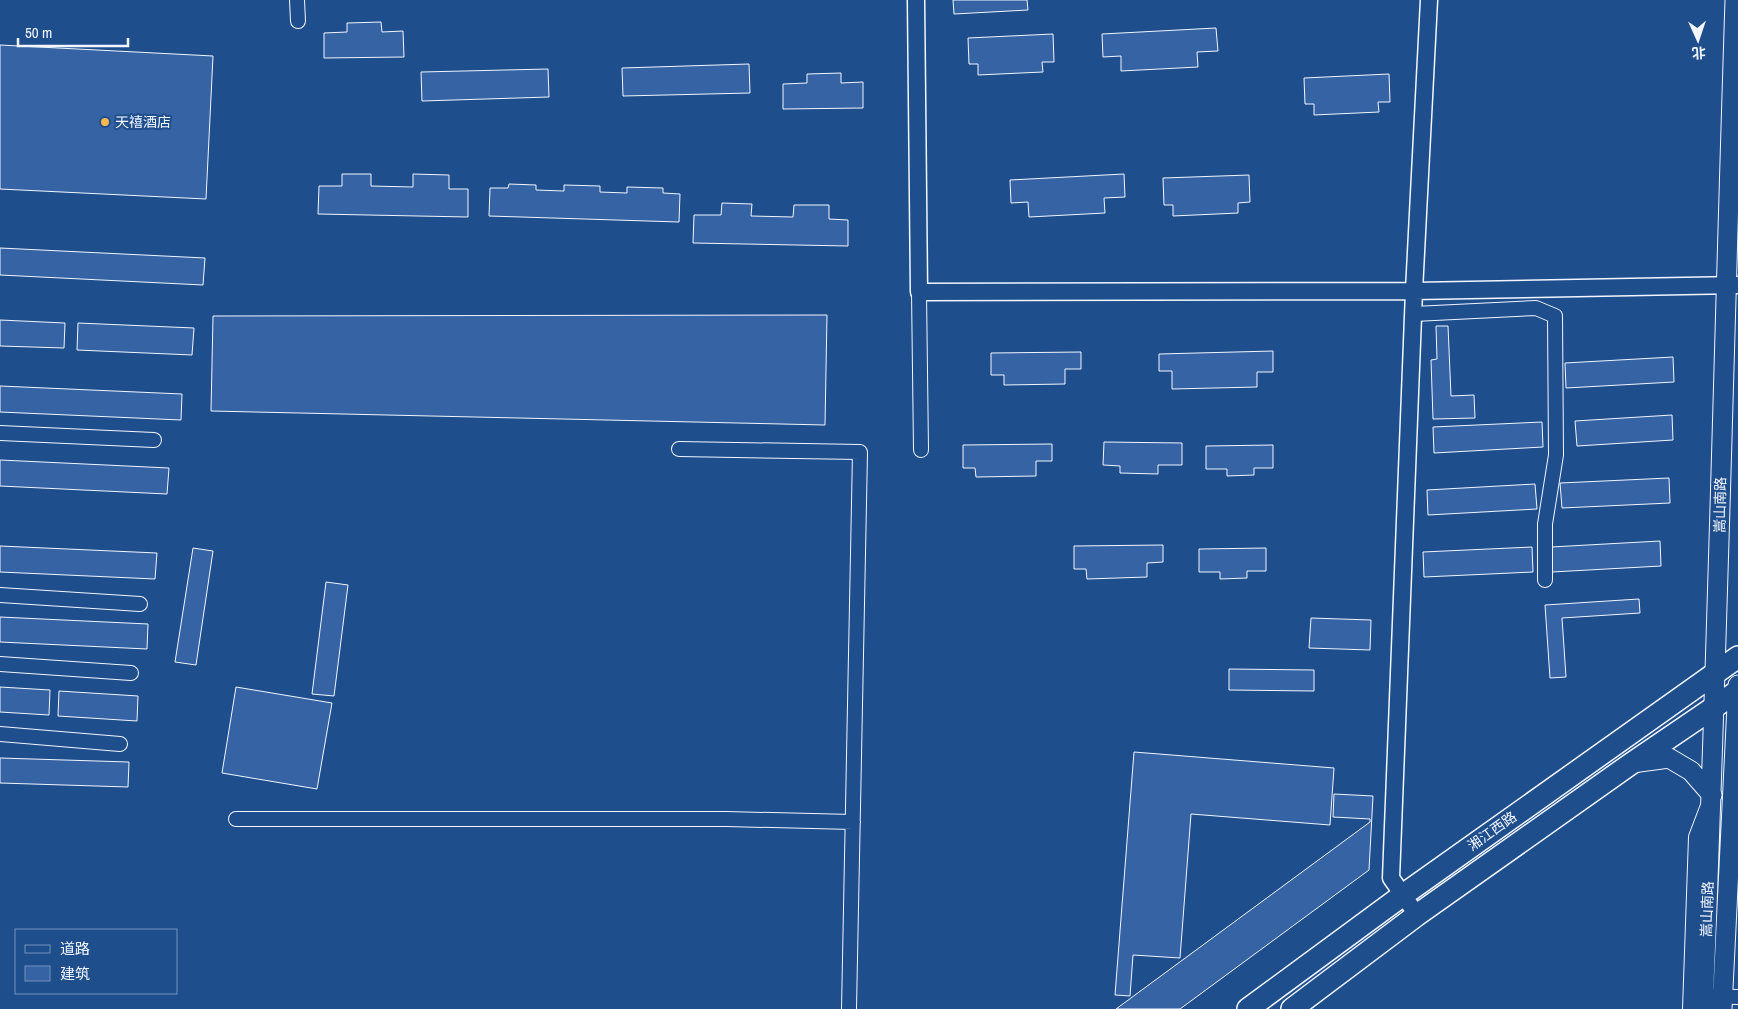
<svg xmlns="http://www.w3.org/2000/svg" width="1738" height="1009" font-family="'Archivo Narrow','Noto Sans SC',sans-serif">
  <style>
    .building { fill: #3563a3; stroke: #f2f6ff }
    .lines { fill: none; stroke-linecap: round; stroke-linejoin: round }
    .minor-casing { stroke: #f2f6ff; stroke-width: 16 }
    .tertiary-casing { stroke: #f2f6ff; stroke-width: 19 }
    .secondary-casing { stroke: #f2f6ff; stroke-width: 21 }
    .primary-casing { stroke: #f2f6ff; stroke-width: 24 }
    .minor { stroke: #1f4e8c; stroke-width: 14 }
    .tertiary { stroke: #1f4e8c; stroke-width: 16 }
    .secondary { stroke: #1f4e8c; stroke-width: 19 }
    .primary { stroke: #1f4e8c; stroke-width: 21 }
    .poi-dot { fill: #ffb74d; stroke: #1f4e8c; stroke-width: 2 }
    .labels { text-anchor: middle; dominant-baseline: central; stroke-width: 4; stroke-linejoin: round; paint-order: stroke }
    .poi-label { font-size: 14px; fill: #f2f6ff; stroke: #1f4e8c; text-anchor: start }
    .street-label { font-size: 14px; fill: #f2f6ff; stroke: #1f4e8c }
  </style>
  <rect width="100%" height="100%" fill="#1f4e8c"/>
  <path class="building" d="M953,0H1027L1028,10L954,14Z
    M381,22L382,32L403,31L404,57L324,58V33L347,32V23Z
    M1216,28L1218,51L1197,52L1198,67L1121,71V56L1103,57L1102,34Z
    M1053,34L1054,62H1042L1043,72L978,75V64H969L968,38Z
    M0,45L213,56L206,199L0,189Z
    M749,64L750,93L623,96L622,68Z
    M548,69L549,97L422,101L421,72Z
    M841,73V83L863,82V108L783,109V84L807,83V74Z
    M1389,74L1390,102H1378L1379,112L1314,115V104H1305L1304,78Z
    M342,174H371V186L413,187V174L449,175V189H468V217L318,214L319,186H342Z
    M1124,174L1125,197L1104,198L1105,213L1029,217L1028,202L1011,203L1010,180Z
    M1249,175L1250,202L1238,203V213L1173,216V205H1164L1163,178Z
    M509,184L536,185V190L564,191V185L600,186V192L627,193V187L663,188V193L680,194L679,222L489,216L490,188H508Z
    M722,203L752,204L751,216L793,217L794,205H829V219L848,220V246L693,243L694,215H721Z
    M0,248L205,258L203,285L0,275Z
    M827,315L825,425L211,411L213,316Z
    M0,320L65,323L64,348L0,346Z
    M78,323L194,328L192,355L77,350Z
    M1436,326H1448L1451,396L1474,395L1475,418L1433,419L1431,360L1437,359Z
    M1273,351V372H1257V387L1172,389V371H1159V354Z
    M1081,352V369H1065V384L1004,385V375H991V353Z
    M1673,357L1674,382L1566,388L1565,363Z
    M0,386L182,394L181,420L0,412Z
    M1672,415L1673,440L1577,446L1575,421Z
    M1542,422L1543,447L1434,453L1433,427Z
    M1104,442L1182,443V465H1158V474L1120,473V466L1103,465Z
    M1052,444V461H1036V476L976,477L975,468H963V445Z
    M1273,445V468H1254V475L1227,476V469H1206V446Z
    M0,460L169,468L167,494L0,486Z
    M1669,478L1670,503L1562,508L1560,483Z
    M1535,484L1537,509L1428,515L1427,490Z
    M1660,541L1661,566L1552,572L1551,547Z
    M1163,545V562L1147,563V577L1087,579L1086,569H1074V546Z
    M0,546L157,553L155,579L0,572Z
    M1532,547L1533,572L1424,577L1423,552Z
    M193,548L213,551L196,665L175,662Z
    M1266,548V571H1247V578L1220,579V572H1199V549Z
    M326,582L348,585L334,696L312,694Z
    M1639,599L1640,613L1562,618L1566,677L1550,678L1545,605Z
    M0,617L148,624L147,649L0,642Z
    M1311,618L1371,620L1370,650L1309,648Z
    M1229,669L1314,670V691L1229,690Z
    M0,687L50,690L49,715L0,712Z
    M236,687L332,703L317,789L222,773Z
    M59,691L138,696L137,721L58,716Z
    M1134,752L1334,768L1330,825L1191,814L1180,958L1133,955L1130,996L1115,995Z
    M0,758L129,762L128,787L0,783Z
    M1334,794L1373,796L1369,870L1180,1009H1116L1370,822V819L1333,817Z"/>
  <g class="lines">
    <g class="minor-casing">
      <path id="minor" d="M297,0L298,21
        M919,292L921,450
        M1414,314L1536,308L1555,316L1556,455L1545,524V580
        M0,433L154,440
        M679,449L860,452L849,1009
        M0,595L140,604
        M0,664L131,673
        M0,734L120,744
        M236,819H726L853,822
        M1694,996L1738,997
        M1690,1009L1696,837L1707,808"/>
    </g>
    <g class="tertiary-casing">
      <path id="tertiary" d="M916,0L919,292L1414,291L1738,285
        M1417,915L1391,878L1414,291L1429,0"/>
    </g>
    <g class="secondary-casing">
      <path id="secondary" d="M1632,763L1669,758L1691,771L1712,795
        M1703,1009C1717,673 1724,336 1735,0
        M1722,1009L1738,685"/>
    </g>
    <g class="primary-casing">
      <path id="primary" d="M1248,1009L1403,895L1738,657
        M1292,1009L1417,915L1632,763L1738,691"/>
    </g>
    <use href="#minor" class="minor"/>
    <use href="#tertiary" class="tertiary"/>
    <use href="#secondary" class="secondary"/>
    <use href="#primary" class="primary"/>
  </g>
  <circle class="poi-dot" cx="105" cy="122" r="5"/>
  <g class="labels">
    <g class="poi-label">
      <text x="115" y="122">天禧酒店</text>
    </g>
    <g class="street-label">
      <text transform="translate(1720 505) rotate(-89)">嵩山南路</text>
      <text transform="translate(1492 831) rotate(-35)">湘江西路</text>
      <text transform="translate(1707 909) rotate(-88)">嵩山南路</text>
    </g>
  </g>
  <rect x="15" y="929" width="162" height="65" fill="#1f4e8c" stroke="#7391ba"/>
  <rect x="25" y="945" width="25" height="8" fill="#1f4e8c" stroke="#7391ba"/>
  <text x="60" y="954" font-size="15" fill="#f2f6ff">道路</text>
  <rect x="25" y="966" width="25" height="15" fill="#3563a3" stroke="#7391ba"/>
  <text x="60" y="979" font-size="15" fill="#f2f6ff">建筑</text>
  <g transform="translate(1698 40) rotate(177)" stroke="#1f4e8c" stroke-width="4" paint-order="stroke">
  <path d="M0-4L9 19L0 12L-9 19Z" fill="#f2f6ff"/>
  <text y="-8" font-size="14" font-weight="bold" text-anchor="middle" fill="#f2f6ff">北</text>
  </g>
  <path d="M18 38v8h110v-8" fill="none" stroke="#f2f6ff" stroke-width="2.5"/>
  <text x="25" y="38" font-size="15" fill="#f2f6ff" stroke="#1f4e8c" stroke-width="4" paint-order="stroke">50 m</text>
</svg>
